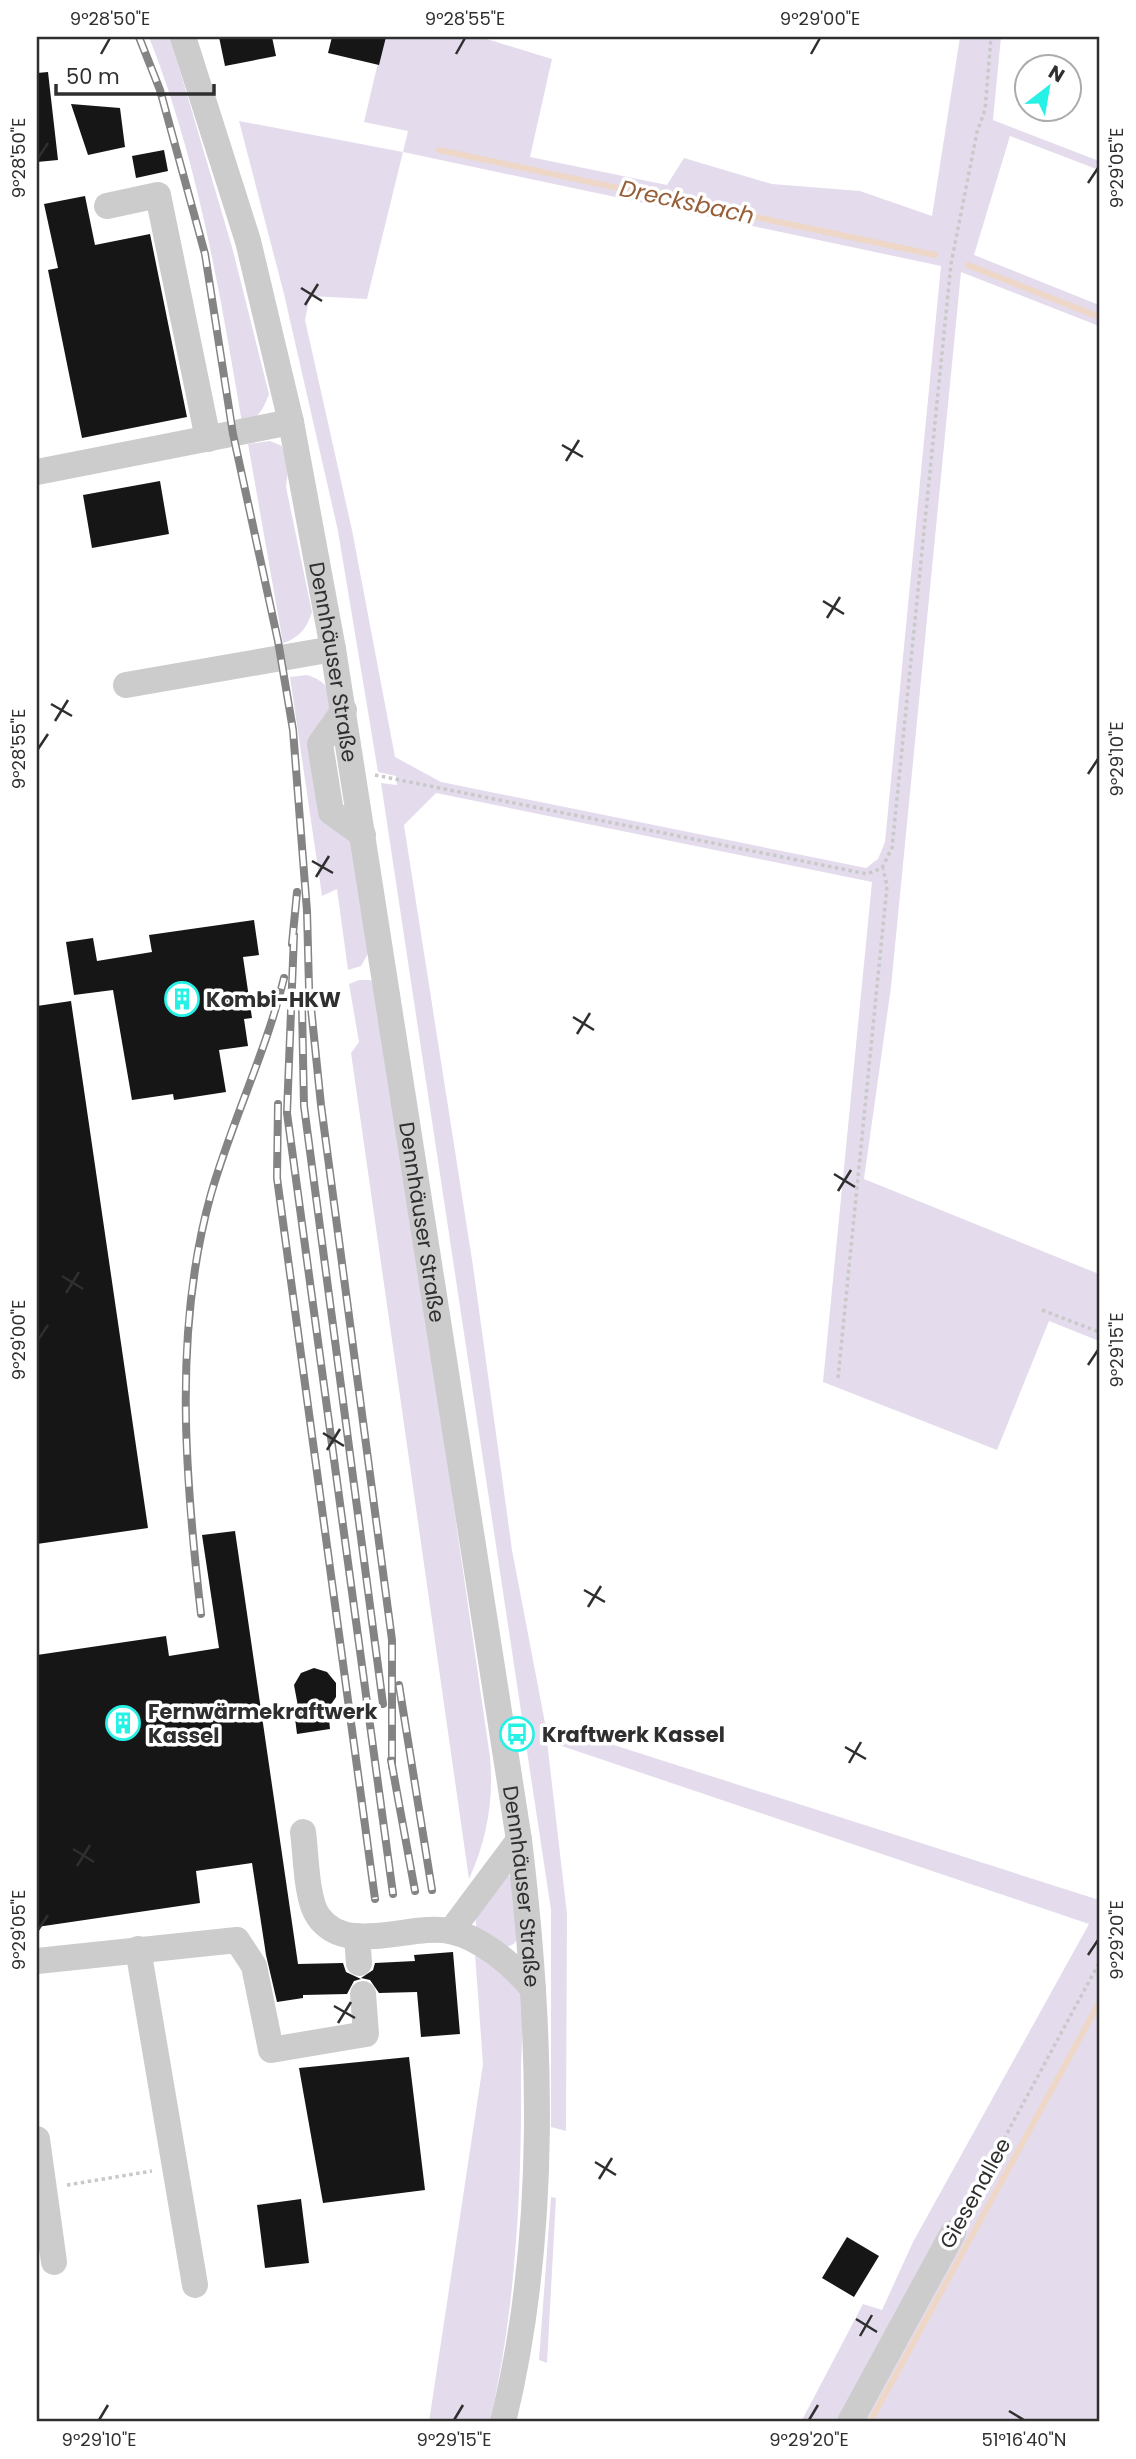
<svg xmlns="http://www.w3.org/2000/svg" width="1136" height="2459" font-family="Poppins,sans-serif">
  <style>
    .green { fill: #e4dced; fill-rule: evenodd }
    .lines { fill: none; stroke-linecap: round; stroke-linejoin: round }
    .stream { stroke: #eed7c7; stroke-width: 6 }
    .building { fill: #161616 }
    .path { stroke: #c9c9c9; stroke-width: 3.5; stroke-dasharray: 3.5 3.5; stroke-linecap: butt }
    .minor { stroke: #ccc; stroke-width: 26 }
    .rail-casing { stroke: #848484; stroke-width: 8 }
    .rail { stroke: #fff; stroke-width: 5; stroke-dasharray: 16; stroke-linecap: butt }
    .ticks { fill: none; stroke: #2f2f2f; stroke-width: 2.5 }
    .labels { text-anchor: middle; dominant-baseline: central; stroke-width: 7; stroke-linejoin: round; paint-order: stroke }
    .street-label { font-size: 21px; fill: #2f2f2f; stroke: #fff }
    .poi-label { font-size: 21px; font-weight: bold; fill: #2f2f2f; stroke: #fff; text-anchor: start }
    .water-label { font-size: 23px; font-style: italic; fill: #975e37; stroke: #fff }
    .neatline { fill: none; stroke: #2f2f2f; stroke-width: 2.5 }
    .ticks-label { font-size: 18px; text-anchor: middle; fill: #2f2f2f }
  </style>
  <rect width="100%" height="100%" fill="#fff"/>
  <path class="green" d="M149,37H170L232,247L269,394C263,410 259,418 242,423C220,292 198,161 149,37Z
    M384,37H480L552,59L530,157L667,185L684,158L772,184L860,191L932,216L960,37H1001L993,120L1099,161V170L1010,136L974,255L1099,305V326L961,272L891,987L864,1179L1099,1274V1341L1049,1321L997,1450L823,1382L872,882L436,793L404,825L473,1266L512,1550L545,1723L1099,1900V2422H801L863,2304L882,2310L913,2242L1089,1924L547,1741L567,1914L566,2131L551,2127V1910L381,783L397,785L396,776L378,772L338,531L284,294L239,121L403,152L408,131L364,122ZM403,152L941,266L885,842L878,859L866,868L441,782L395,757L352,530L305,320L310,296L367,299Z
    M270,441L282,446L288,469L286,487L312,612C307,628 299,638 283,643L248,444Z
    M307,675C347,687 326,719 313,744L352,837L370,950L361,966L348,970L337,889L322,896L290,677Z
    M359,980H370L378,985L490,1757C494,1799 487,1840 469,1879L351,1053L359,1042L349,984Z
    M507,1875L512,1878L519,1935L514,1944L501,1949L477,1934L475,1914Z
    M475,1954C491,1963 514,1972 520,1990C525,2007 521,2052 521,2071C522,2189 516,2307 490,2422H429L483,2064Z
    M551,2197L556,2198L547,2363L539,2360Z"/>
  <g class="lines">
    <path class="stream" d="M439,150L935,255
      M968,265L1099,317
      M870,2422L1099,2003"/>
  </g>
  <path class="building" d="M219,37H272L276,56L225,66Z
    M332,37H386L379,65L328,53Z
    M48,72L58,160L37,162V73Z
    M71,104L120,108L125,147L88,155Z
    M164,150L168,171L136,178L132,156Z
    M85,196L95,245L150,234L187,417L82,438L48,270L58,268L44,204Z
    M160,481L169,534L92,548L83,495Z
    M254,920L259,955L243,957L252,1018L244,1019L248,1046L219,1050L226,1092L174,1100L173,1094L132,1100L113,990L74,995L66,942L93,938L97,961L152,952L149,935Z
    M71,1001L148,1528L37,1544V1006Z
    M235,1531L298,1964L343,1963L346,1972L361,1979L354,1981L347,1994L303,1995V1998L277,2002L266,1955L252,1863L196,1871L200,1903L37,1927V1655L166,1636L169,1656L219,1648L202,1535Z
    M314,1668L327,1672L336,1683V1697L328,1709L330,1729L297,1734L295,1718L300,1717L294,1685L301,1673Z
    M453,1952L460,2034L421,2037L417,1992L379,1993L370,1980L361,1978L373,1970L375,1963L415,1961L414,1955Z
    M409,2057L425,2190L323,2203L299,2068Z
    M301,2199L309,2263L265,2268L257,2205Z
    M847,2237L879,2256L854,2297L822,2278Z"/>
  <g class="lines">
    <path class="path" d="M375,775L867,874L882,868L892,848L951,264L977,132L985,110L991,37
      M1042,1310L1099,1332
      M838,1378L887,886L883,869
      M67,2185L152,2171
      M964,2213L1099,1963"/>
    <g class="minor">
      <path id="s1" d="M183,37L248,241L291,422L333,649L519,1840C542,2031 549,2234 503,2422"/>
      <path d="M107,206L158,195L208,439"/>
      <path d="M37,472L291,422"/>
      <path d="M126,685L333,649"/>
      <path d="M344,710L320,744L331,812L363,835"/>
      <path d="M303,1832C306,1853 306,1899 318,1916C346,1957 410,1923 450,1931C482,1938 513,1965 533,1989"/>
      <path d="M451,1931L519,1840"/>
      <path d="M357,1936L359,1963"/>
      <path d="M138,1949L195,2285"/>
      <path d="M37,1961L237,1940L254,1966L271,2050L366,2034L363,1994"/>
      <path d="M37,2139L54,2262"/>
      <path d="M850,2422L953,2233"/>
    </g>
    <g class="rail-casing">
      <path id="rail" d="M139,37L160,90L205,254L233,434L278,641L293,730L307,911L309,988L321,1105L392,1640V1767
        M294,935L287,1113L393,1894
        M292,944L297,892
        M302,1006L304,1106L383,1704
        M278,1104L277,1178L375,1899
        M201,1614C185,1476 173,1330 211,1194C232,1121 266,1052 284,978
        M399,1685L432,1890
        M391,1760L415,1891"/>
    </g>
    <use href="#rail" class="rail"/>
  </g>
  <path class="ticks" d="M101,54L110,38M456,54L465,38M811,54L820,38M38,158L48,143M1088,183L1098,168M301,288L322,301M305,305L318,284M562,445L583,457M566,461L579,440M823,601L844,614M827,618L840,597M51,704L72,716M55,721L68,700M38,749L48,734M1088,774L1098,759M312,861L333,873M316,877L329,856M573,1017L594,1030M577,1034L590,1013M834,1174L855,1187M838,1191L851,1170M62,1276L83,1289M66,1293L79,1272M38,1340L48,1325M1088,1365L1098,1350M323,1433L344,1446M327,1450L340,1429M584,1590L605,1602M588,1607L601,1586M845,1747L866,1759M849,1763L861,1742M73,1849L94,1862M77,1866L90,1845M38,1930L48,1915M1088,1955L1098,1940M334,2006L355,2018M338,2023L351,2002M595,2162L616,2175M599,2179L612,2158M856,2319L877,2332M860,2336L872,2315M1009,2411L1024,2420M99,2420L108,2405M454,2420L463,2405M809,2420L818,2405"/>
  <defs>
    <g id="building-ring" transform="scale(1.75)"><circle r="9.5" fill="#fff" stroke="#26f1e5" stroke-width="1.5"/><path d="M-4-6H4V6H1V3H-1V6H-4ZM-2.5-4.3h1.7v1.8h-1.7ZM.8-4.3h1.7v1.8H.8ZM-2.5-1h1.7V.8h-1.7ZM.8-1h1.7V.8H.8Z" fill="#26f1e5"/></g>
    <g id="bus-ring" transform="scale(1.75)"><circle r="9.5" fill="#fff" stroke="#26f1e5" stroke-width="1.5"/><path d="M-5-6H5V4H4V6H2V4H-2V6H-4V4H-5ZM-3.5-4V0h7V-4ZM-3.5 1.2v1.5H-2V1.2ZM2 1.2v1.5H3.5V1.2Z" fill="#26f1e5"/></g>
  </defs>
  <g fill-rule="evenodd">
    <use href="#building-ring" x="182" y="999"/>
    <use href="#building-ring" x="123" y="1723"/>
    <use href="#bus-ring" x="517" y="1734"/>
  </g>
  <g class="labels">
    <g class="street-label">
      <text stroke="none"><textPath href="#s1" startOffset="644">Dennhäuser Straße</textPath></text>
      <text stroke="none"><textPath href="#s1" startOffset="1211">Dennhäuser Straße</textPath></text>
      <text stroke="none"><textPath href="#s1" startOffset="1883">Dennhäuser Straße</textPath></text>
      <text transform="translate(975 2193) rotate(-61)">Giesenallee</text>
    </g>
    <g class="poi-label">
      <text x="206" y="999">Kombi-HKW</text>
      <text x="148" y="1711">Fernwärmekraftwerk<tspan x="148" dy="24">Kassel</tspan></text>
      <text x="542" y="1734">Kraftwerk Kassel</text>
    </g>
    <g class="water-label">
      <text transform="translate(687 202) rotate(12)">Drecksbach</text>
    </g>
  </g>
  <rect width="1136" height="2459" fill="none" stroke="#ffffff" stroke-width="77"/>
  <g transform="translate(1048 88) rotate(31)"><circle r="33" fill="#ffffff" stroke="#acacac" stroke-width="2"/>
  <path d="M0-5L12 26L0 18L-12 26Z" fill="#26f1e5"/>
  <text y="-10" font-size="19" font-weight="bold" text-anchor="middle" fill="#2f2f2f">N</text>
  </g>
  <path d="M56 84v10h158v-10" fill="none" stroke="#2f2f2f" stroke-width="3.5"/>
  <text x="66" y="84" font-size="21" fill="#2f2f2f" stroke="#ffffff" stroke-width="5" paint-order="stroke">50 m</text>
  <rect x="38" y="38" width="1060" height="2382" class="neatline"/>
  <g class="ticks-label">
    <text x="110" y="25">9°28'50"E</text>
    <text x="465" y="25">9°28'55"E</text>
    <text x="820" y="25">9°29'00"E</text>
    <text transform="translate(19 158) rotate(-90)" y="6">9°28'50"E</text>
    <text transform="translate(1117 168) rotate(-90)" y="6">9°29'05"E</text>
    <text transform="translate(19 749) rotate(-90)" y="6">9°28'55"E</text>
    <text transform="translate(1117 759) rotate(-90)" y="6">9°29'10"E</text>
    <text transform="translate(19 1340) rotate(-90)" y="6">9°29'00"E</text>
    <text transform="translate(1117 1350) rotate(-90)" y="6">9°29'15"E</text>
    <text transform="translate(19 1930) rotate(-90)" y="6">9°29'05"E</text>
    <text transform="translate(1117 1940) rotate(-90)" y="6">9°29'20"E</text>
    <text x="99" y="2446">9°29'10"E</text>
    <text x="454" y="2446">9°29'15"E</text>
    <text x="809" y="2446">9°29'20"E</text>
    <text x="1024" y="2446">51°16'40"N</text>
  </g>
</svg>
